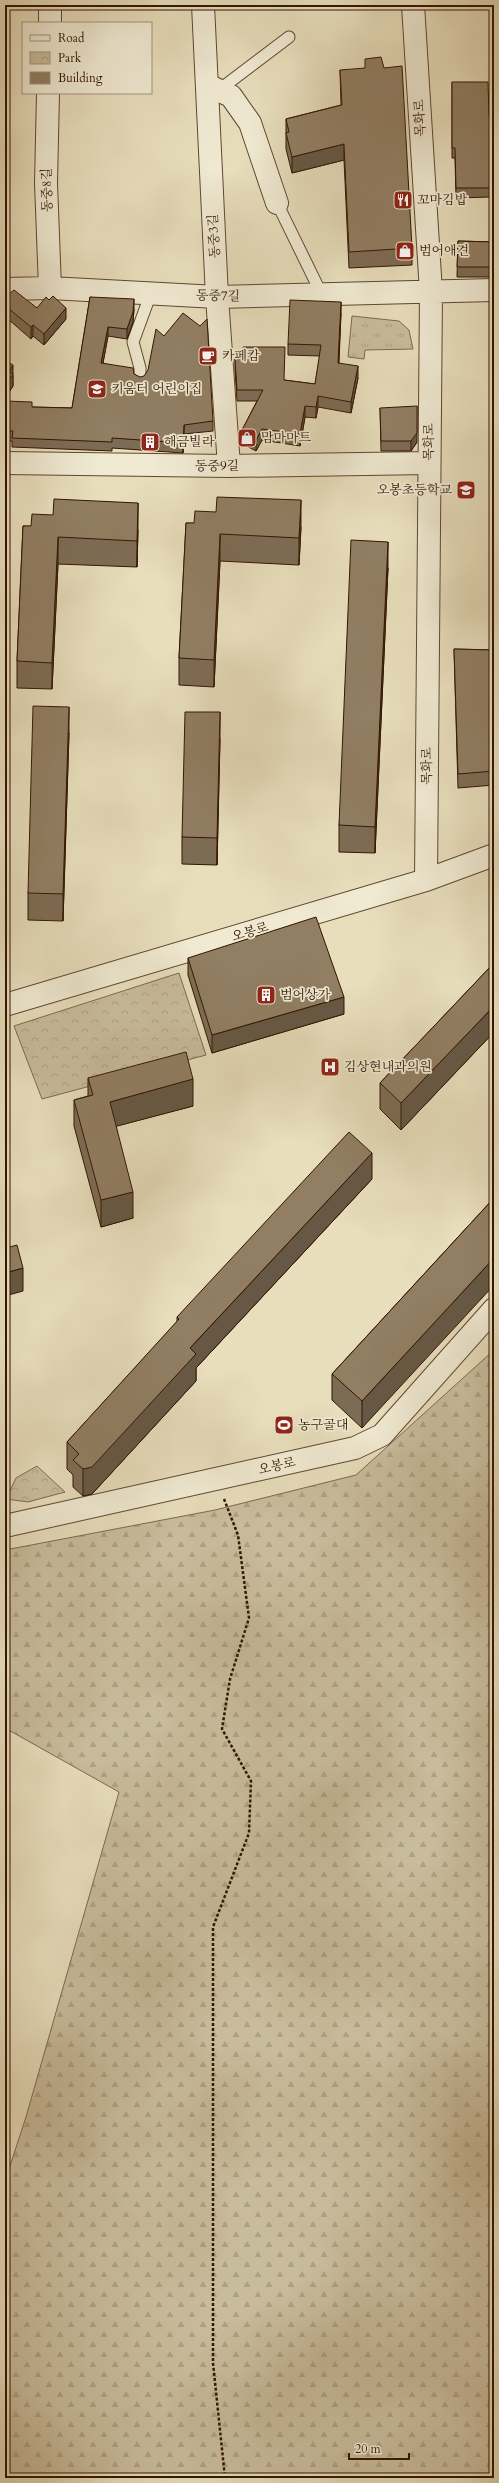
<svg xmlns="http://www.w3.org/2000/svg" width="499" height="2483" font-family="Cardo,'Noto Serif KR',serif">
  <style>
    .grass { fill: url(#grass-tufts); stroke: #7e684f }
    .forest { fill: url(#forest-firs); stroke: #7e684f }
    .park { fill: url(#park-crowns); stroke: #7e684f }
    .lines { fill: none; stroke-linecap: round; stroke-linejoin: round }
    .lane-casing { stroke: #604730; stroke-width: 13 }
    .street-casing { stroke: #604730; stroke-width: 24 }
    .path { stroke: #321502; stroke-width: 2.5; stroke-dasharray: 3 2; stroke-linecap: butt }
    .lane { stroke: #f0ead3; stroke-width: 11 }
    .street { stroke: #f0ead3; stroke-width: 22 }
    .wall { fill: #7d6c55; stroke: #321502 }
    .shaded-wall { fill: #665845; stroke: #321502 }
    .building { fill: #917e63; stroke: #321502 }
    .labels { text-anchor: middle; dominant-baseline: central; stroke-width: 3.5; stroke-linejoin: round; paint-order: stroke }
    .street-label { font-size: 13px; fill: #321502; stroke: #f0ead3 }
    .poi-label { font-size: 13px; fill: #321502; stroke: #f0ead3; text-anchor: start }
  </style>
  <defs>
    <pattern id="grass-tufts" width="24" height="20" patternUnits="userSpaceOnUse"><rect width="24" height="20" fill="#c9bc9c"/><path d="M3 7l-1-3M5 7V3M7 7l1-3M15 17l-1-3M17 17v-4M19 17l1-3" fill="none" stroke="#ada185"/></pattern>
    <pattern id="forest-firs" width="22" height="20" patternUnits="userSpaceOnUse"><rect width="22" height="20" fill="#c9bc9c"/><path d="M5 1l3.5 6h-7zM16 11l3.5 6h-7z" fill="#ada185"/></pattern>
    <pattern id="park-crowns" width="20" height="18" patternUnits="userSpaceOnUse"><rect width="20" height="18" fill="#c9bc9c"/><path d="M2 6a3 3 0 1 1 6 0M12 15a3 3 0 1 1 6 0" fill="none" stroke="#ada185"/></pattern>
  </defs>
  <rect width="100%" height="100%" fill="#e8debc"/>
  <filter id="stains"><feTurbulence type="fractalNoise" baseFrequency=".005" numOctaves="4"/><feColorMatrix values="0 0 0 0 .2 0 0 0 0 .09 0 0 0 0 .02 0 0 0 .5 -.17"/></filter>
  <radialGradient id="worn" r=".72"><stop offset=".6" stop-color="#630" stop-opacity="0"/><stop offset="1" stop-color="#630" stop-opacity=".3"/></radialGradient>
  <path class="grass" d="M352,316L399,321L409,330L413,349L365,350L364,359L348,357Z"/>
  <path class="forest" d="M494,1350V2478H5V2181L26,2117L119,1792L5,1728V1550L215,1510L356,1475Z"/>
  <path class="park" d="M179,973L206,1055L42,1099L14,1026Z
    M37,1466L65,1492L28,1502L6,1499L16,1478Z"/>
  <g class="lines">
    <g class="lane-casing">
      <path id="lane" d="M219,90L289,37
        M277,203L322,295
        M140,380V368L133,342L151,293"/>
    </g>
    <g class="street-casing">
      <path id="street" d="M203,5L217,297L229,466
        M413,5L431,292L426,880
        M50,23V5
        M207,85L231,96L250,123L277,203
        M48,93L46,183L50,288
        M5,289L50,288L217,297L494,290
        M5,463L229,466L429,463
        M5,1005L426,880L494,855
        M5,1526L355,1448L382,1435L494,1309"/>
    </g>
    <path class="path" d="M224,1499L238,1535L249,1618L230,1679L222,1729L251,1781L249,1833L213,1927V2363L225,2478"/>
    <use href="#lane" class="lane"/>
    <use href="#street" class="street"/>
  </g>
  <path class="wall" d="M340,70L412,248V265L349,268L344,160L292,173L286,149V119L341,105Z
    M452,82L489,116H494V154H490L491,197L456,198L455,158H452Z
    M458,241L494,242V277H457Z
    M9,294L37,308L66,319L44,345L33,336L31,339L8,319L6,360L13,376V386L5,398V295Z
    M90,297L134,309L133,322L127,339L108,336L103,363L134,374L213,421V431L184,434L183,453L112,448V451L12,447V441H5V401L32,407L72,408Z
    M341,313L339,363L358,378L351,413L318,407L316,418L305,417L300,446L262,440L256,451L241,443V432L257,401H237L235,370V359L284,380L315,384L320,356L288,355V344Z
    M380,408L417,442L411,451H381Z
    M186,523L301,527L299,565L220,561L214,687L179,685V658Z
    M23,526L138,530L137,567L58,564L52,689L17,688V661Z
    M388,568L375,853L339,852V825Z
    M454,649L494,650V785L458,788Z
    M69,733L63,921L28,920V893Z
    M220,739L217,865L182,864V837Z
    M188,958L344,1014L212,1053L188,975Z
    M494,963V1032L401,1130L380,1109V1083Z
    M88,1078L193,1106L116,1126L133,1218L101,1227L74,1126V1100L88,1096Z
    M372,1179L196,1368V1381L92,1494L83,1496L73,1487V1475L67,1469V1442L177,1322V1317Z
    M494,1198L362,1428L332,1400V1374Z"/>
  <path class="shaded-wall" d="M344,144V160L292,173V157Z
    M134,299V309L133,322L127,339V329Z
    M341,302V313L338,374V363Z
    M8,308V319L5,371V360Z
    M66,308V319L44,345V334Z
    M33,325V336L31,339V327Z
    M108,327V336L101,373V363Z
    M13,365V386L5,398V387L9,372Z
    M358,366V378L351,413V402Z
    M318,396V407L316,418V407Z
    M305,406V417L300,446V434Z
    M417,406V442L411,451V441Z
    M184,425V434L183,453V443Z
    M262,429V440L256,451V440Z
    M301,500V527L299,565V538Z
    M138,503V530L137,567V541Z
    M220,534V561L214,687V660Z
    M58,537V564L52,689V663Z
    M388,542V568L375,853V827Z
    M69,707V733L63,921V894Z
    M220,712V739L217,865V838Z
    M344,997V1014L212,1053V1035Z
    M494,1006V1032L401,1130V1103Z
    M193,1079V1106L110,1128V1102Z
    M372,1153V1179L196,1368V1381L92,1494L83,1496V1469L190,1348Z
    M133,1192V1218L101,1227V1200Z
    M494,1258V1285L362,1428V1401Z
    M23,1268V1291L5,1296V1273Z"/>
  <path class="building" d="M381,57L384,68L402,66L412,248L349,252L344,144L292,157L286,133L289,132L286,119L342,105L340,70L365,68V59Z
    M452,82H488L489,116H494V144L490,145L491,188H456L455,148H452Z
    M458,241L494,242V267H457Z
    M9,290V294L14,290L37,308L46,297L49,300L53,296L66,308L44,334L33,325L31,327L8,308L5,360L13,365L9,372L13,374L5,387V295Z
    M90,297L134,299L133,312L127,329L108,327L101,363L133,368L134,374L140,377L144,376L148,370L156,329L164,336L183,313L200,326L207,319L213,421L184,425L183,443L112,438V442L12,438L13,431H5V401L32,402V407L72,408Z
    M290,300L341,302L338,363L358,366L351,402L318,396L316,407L305,406L300,434L262,429L256,440L241,432L263,390H237L235,359H243V347H285L284,380L315,384L321,345L288,344Z
    M417,406V433L411,441H381L380,408Z
    M217,497L301,500L299,538L220,534L214,660L179,658L186,523H194L195,511L216,512Z
    M54,499L138,503L137,541L58,537L52,663L17,661L23,526H31L32,514L53,515Z
    M351,540L388,542L375,827L339,825Z
    M454,649L494,650V771L458,774Z
    M33,706L69,707L63,894L28,893Z
    M185,712H220L217,838L182,837Z
    M316,917L344,997L212,1035L188,958Z
    M494,963V1006L401,1103L380,1083Z
    M186,1052L193,1079L110,1102L133,1192L101,1200L74,1100L93,1095L88,1078Z
    M349,1132L372,1153L190,1348L196,1354L92,1467L83,1469L73,1460L79,1454L67,1442L179,1319L177,1317Z
    M494,1198V1258L362,1401L332,1374Z
    M5,1243L6,1248L17,1245L23,1268L5,1273Z"/>
  <defs>
    <g id="restaurant-square" transform="scale(1)"><rect x="-9" y="-9" width="18" height="18" rx="4" fill="#8f2418" stroke="#f0ead3"/><path d="M-5-6h1v4h1v-4h1v4h1v-4h1v5L-1.5 .5V6h-2V.5L-5-1ZM5-6V6H3V1.5H1.5Q1.5-4 5-6Z" fill="#fff"/></g>
    <g id="shop-square" transform="scale(1)"><rect x="-9" y="-9" width="18" height="18" rx="4" fill="#8f2418" stroke="#f0ead3"/><path d="M-5-2.5h2.3a2.7 3.5 0 0 1 5.4 0H5L5.5 6h-11ZM-1.5-2.5h3a1.5 2.3 0 0 0-3 0Z" fill="#fff"/></g>
    <g id="cafe-square" transform="scale(1)"><rect x="-9" y="-9" width="18" height="18" rx="4" fill="#8f2418" stroke="#f0ead3"/><path d="M-5.5-4.5H6V0H3Q3 3.5 0 3.5H-2.5Q-5.5 3.5-5.5 0ZM3-3.2v2h1.7v-2ZM-6 4.5H4V6H-6Z" fill="#fff"/></g>
    <g id="school-square" transform="scale(1)"><rect x="-9" y="-9" width="18" height="18" rx="4" fill="#8f2418" stroke="#f0ead3"/><path d="M0-5L7-2L0 1L-7-2ZM-4 1L0 2.5L4 1V4Q0 6-4 4Z" fill="#fff"/></g>
    <g id="building-square" transform="scale(1)"><rect x="-9" y="-9" width="18" height="18" rx="4" fill="#8f2418" stroke="#f0ead3"/><path d="M-4-6H4V6H1V3H-1V6H-4ZM-2.5-4.3h1.7v1.8h-1.7ZM.8-4.3h1.7v1.8H.8ZM-2.5-1h1.7V.8h-1.7ZM.8-1h1.7V.8H.8Z" fill="#fff"/></g>
    <g id="hospital-square" transform="scale(1)"><rect x="-9" y="-9" width="18" height="18" rx="4" fill="#8f2418" stroke="#f0ead3"/><path d="M-5-5h3v3.5h4V-5h3V5h-3V1.5h-4V5h-3Z" fill="#fff"/></g>
    <g id="stadium-square" transform="scale(1)"><rect x="-9" y="-9" width="18" height="18" rx="4" fill="#8f2418" stroke="#f0ead3"/><path d="M0-5a6.5 5 0 1 0 0 10a6.5 5 0 1 0 0-10ZM-3.5-1.8h7v3.6h-7Z" fill="#fff"/></g>
  </defs>
  <g fill-rule="evenodd">
    <use href="#restaurant-square" x="403" y="200"/>
    <use href="#shop-square" x="405" y="251"/>
    <use href="#cafe-square" x="208" y="356"/>
    <use href="#school-square" x="97" y="389"/>
    <use href="#shop-square" x="247" y="438"/>
    <use href="#building-square" x="150" y="442"/>
    <use href="#school-square" x="466" y="490"/>
    <use href="#building-square" x="266" y="995"/>
    <use href="#hospital-square" x="330" y="1067"/>
    <use href="#stadium-square" x="284" y="1425"/>
  </g>
  <g class="labels">
    <g class="street-label">
      <text transform="translate(420 118) rotate(-93)">목화로</text>
      <text transform="translate(47 190) rotate(-91)">동중8길</text>
      <text transform="translate(214 236) rotate(-93)">동중3길</text>
      <text transform="translate(218 296) rotate(1)">동중7길</text>
      <text transform="translate(429 442) rotate(-90)">목화로</text>
      <text x="217" y="466">동중9길</text>
      <text transform="translate(427 766) rotate(-90)">목화로</text>
      <text transform="translate(250 932) rotate(-17)">오봉로</text>
      <text transform="translate(277 1466) rotate(-13)">오봉로</text>
    </g>
    <g class="poi-label">
      <text x="417" y="200">꼬마김밥</text>
      <text x="419" y="251">범어애견</text>
      <text x="222" y="356">카페캄</text>
      <text x="111" y="389">키움터 어린이집</text>
      <text x="261" y="438">맘마마트</text>
      <text x="164" y="442">해금빌라</text>
      <text x="452" y="490" text-anchor="end">오봉초등학교</text>
      <text x="280" y="995">범어상가</text>
      <text x="344" y="1067">김상현내과의원</text>
      <text x="298" y="1425">농구골대</text>
    </g>
  </g>
  <rect width="499" height="2483" fill="none" stroke="#e8debc" stroke-width="20"/>
  <rect x="6" y="6" width="487" height="2471" fill="none" stroke="#321502" stroke-width="2"/>
  <rect x="10" y="10" width="479" height="2463" fill="none" stroke="#321502"/>
  <rect x="22" y="22" width="130" height="72" fill="#f0ead3" stroke="#a4957f"/>
  <rect x="30" y="35" width="20" height="6" fill="#f0ead3" stroke="#a4957f"/>
  <text x="58" y="42" font-size="12" fill="#321502">Road</text>
  <rect x="30" y="52" width="20" height="12" fill="url(#park-crowns)" stroke="#a4957f"/>
  <text x="58" y="62" font-size="12" fill="#321502">Park</text>
  <rect x="30" y="72" width="20" height="12" fill="#917e63" stroke="#a4957f"/>
  <text x="58" y="82" font-size="12" fill="#321502">Building</text>
  <path d="M349 2453v6h60v-6" fill="none" stroke="#321502" stroke-width="2"/>
  <text x="355" y="2453" font-size="12" fill="#321502" stroke="#f0ead3" stroke-width="3" paint-order="stroke">20 m</text>
  <rect width="100%" height="100%" filter="url(#stains)"/>
  <rect width="100%" height="100%" fill="url(#worn)"/>
</svg>
